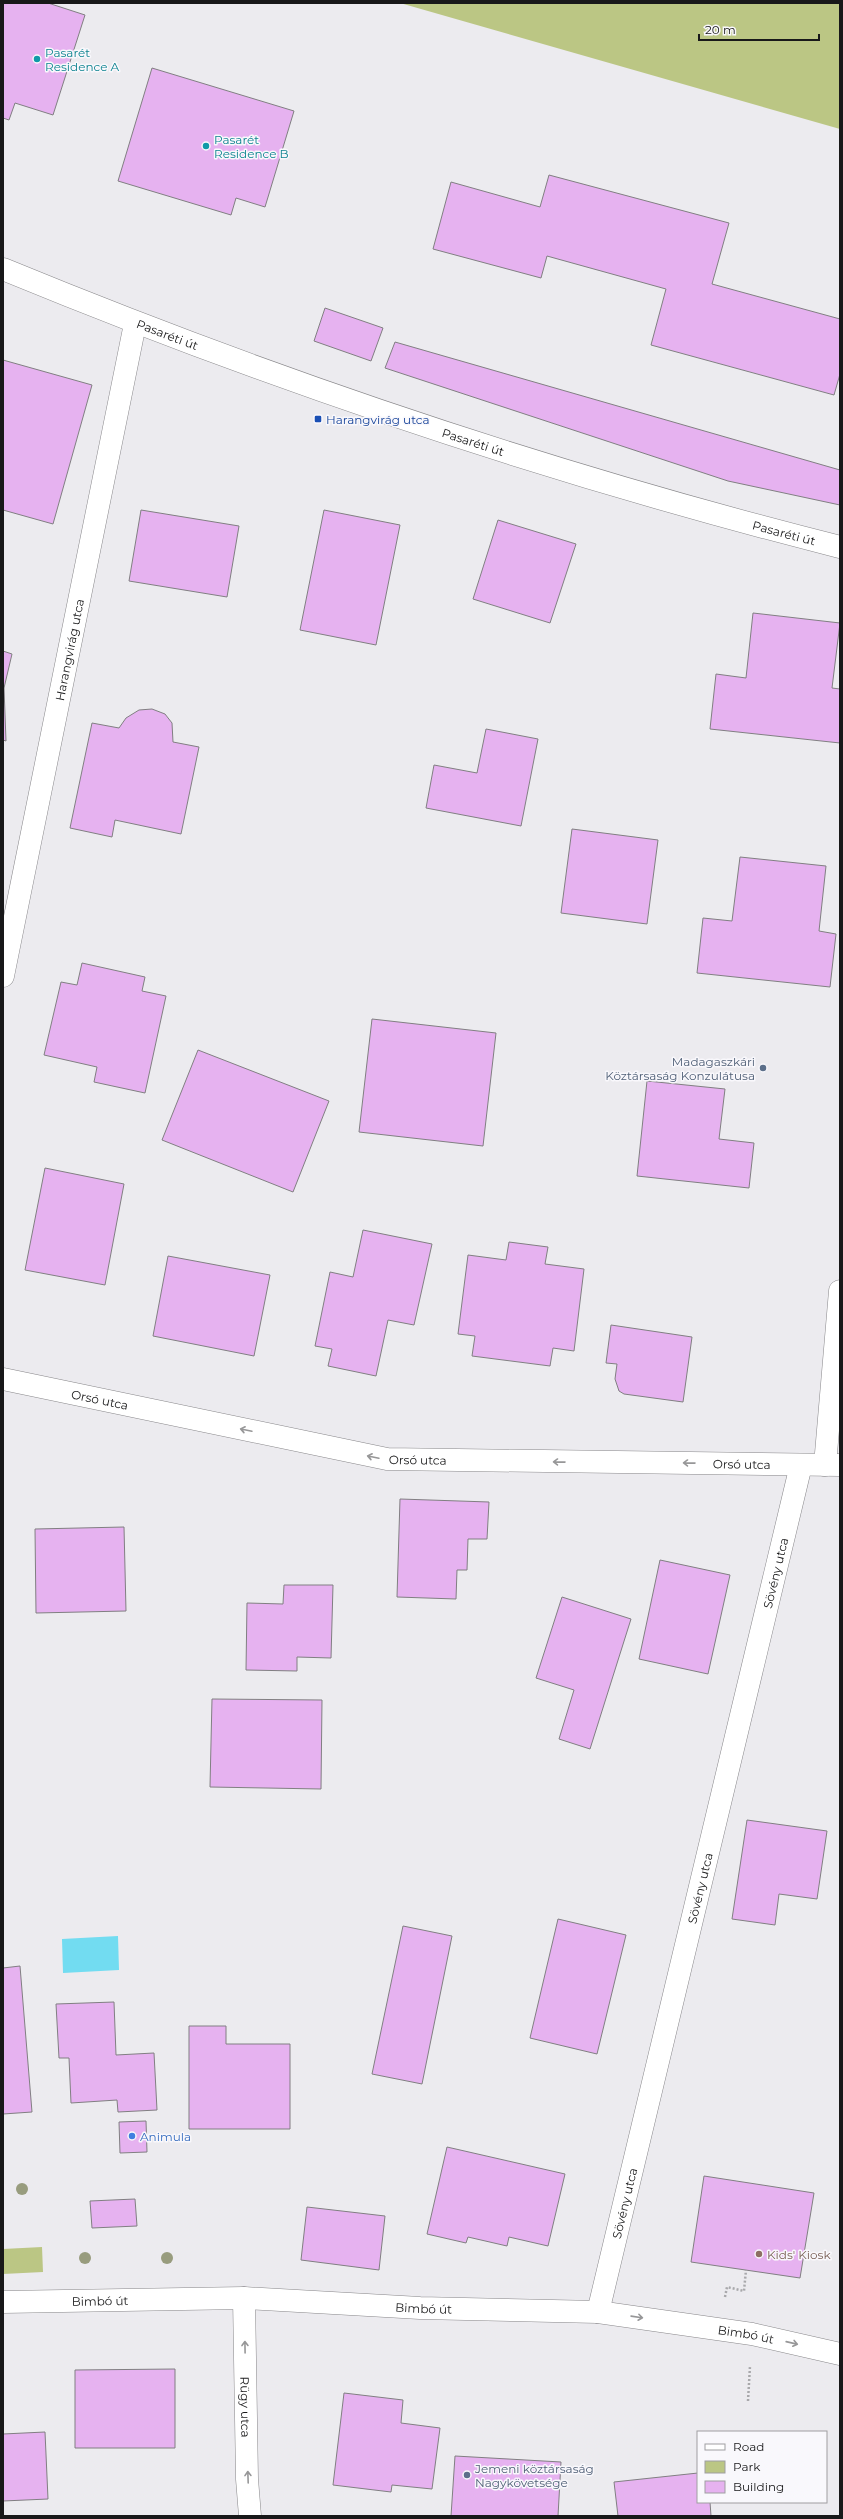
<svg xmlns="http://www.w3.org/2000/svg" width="843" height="2519" font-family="Montserrat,sans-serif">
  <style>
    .green { fill: #bbc684 }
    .water { fill: #72dcf1 }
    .building { fill: #e6b2f0; stroke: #817f82 }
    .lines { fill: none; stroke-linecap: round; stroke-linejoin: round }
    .street-casing { stroke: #88878a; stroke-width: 23 }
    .secondary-casing { stroke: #88878a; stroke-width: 23 }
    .path { stroke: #a8a8ab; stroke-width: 2.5; stroke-dasharray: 2 2; stroke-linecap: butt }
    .street { stroke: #fff; stroke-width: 22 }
    .secondary { stroke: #fff; stroke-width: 22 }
    .tree { fill: #989c7e }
    .oneway { stroke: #979798 }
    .culture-dot { fill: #0f9aa8; stroke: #f9f8fc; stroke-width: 1.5 }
    .transit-dot { fill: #1a4fb4; stroke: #f9f8fc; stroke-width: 1.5 }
    .service-dot { fill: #5c6f8a; stroke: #f9f8fc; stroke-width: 1.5 }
    .shop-dot { fill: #3f7fe0; stroke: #f9f8fc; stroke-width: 1.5 }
    .education-dot { fill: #8d6e63; stroke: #f9f8fc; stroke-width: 1.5 }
    .labels { text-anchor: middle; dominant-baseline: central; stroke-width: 3; stroke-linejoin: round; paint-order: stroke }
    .culture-label { font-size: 12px; fill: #0d838f; stroke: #f9f8fc; text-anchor: start }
    .street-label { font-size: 12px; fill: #181819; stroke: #f9f8fc }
    .transit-label { font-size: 12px; fill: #164399; stroke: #f9f8fc; text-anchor: start }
    .service-label { font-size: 12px; fill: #4e5e75; stroke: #f9f8fc; text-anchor: end }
    .shop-label { font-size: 12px; fill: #366cbe; stroke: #f9f8fc; text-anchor: start }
    .education-label { font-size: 12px; fill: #785e54; stroke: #f9f8fc; text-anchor: start }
  </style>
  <rect width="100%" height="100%" fill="#ecebef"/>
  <path class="green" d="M400,3H840V129Z
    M42,2247L43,2272L3,2274V2249Z"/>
  <path class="water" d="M118,1936L119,1970L63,1973L62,1939Z"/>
  <path class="building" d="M3,3H48L85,15L53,115L15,103L9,120L3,118Z
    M152,68L294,111L265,207L236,198L231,215L118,181Z
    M549,175L729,223L712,284L840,319V374L834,395L651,345L666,289L547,256L541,278L433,249L451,182L540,207Z
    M325,308L383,328L371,361L314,341Z
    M395,342L840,470V505L728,481L385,368Z
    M3,360L92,385L53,524L3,510Z
    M141,510L239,526L227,597L129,581Z
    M324,510L400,525L376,645L300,630Z
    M498,520L576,544L550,623L473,599Z
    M753,613L840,623L832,688L840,689V743L710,729L716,674L746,678Z
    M3,651L12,654L4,688L6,741L3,740Z
    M152,709L165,714L172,723L173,742L199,747L181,834L115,820L112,837L70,828L92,723L119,728L126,718L139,710Z
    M486,729L538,739L521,826L426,808L434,765L477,773Z
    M572,829L658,840L647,924L561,913Z
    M740,857L826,866L819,931L836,934L830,987L697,973L703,918L732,921Z
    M82,963L145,977L142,991L166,996L145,1093L94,1082L97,1067L44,1055L61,982L77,985Z
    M372,1019L496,1033L483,1146L359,1132Z
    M198,1050L329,1101L293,1192L162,1140Z
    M647,1081L725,1089L719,1139L754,1143L749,1188L637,1176Z
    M45,1168L124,1184L105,1285L25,1270Z
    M363,1230L432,1244L414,1325L388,1320L376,1376L328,1366L332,1349L315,1346L330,1272L353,1277Z
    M509,1242L548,1247L545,1264L584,1269L574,1351L553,1348L550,1366L472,1356L475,1336L458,1334L468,1255L506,1260Z
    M168,1256L270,1275L254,1356L153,1336Z
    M611,1325L692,1337L683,1402L624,1394L619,1391L615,1379L617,1364L606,1363Z
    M400,1499L489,1502L487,1539H468L467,1570H457L456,1599L397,1597Z
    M124,1527L126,1611L36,1613L35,1529Z
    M660,1560L730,1575L708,1674L639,1659Z
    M284,1585H333L331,1658L297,1657V1671L246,1670L247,1603L283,1604Z
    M562,1597L631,1619L590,1749L559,1739L574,1690L536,1678Z
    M212,1699L322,1700L321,1789L210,1787Z
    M747,1820L827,1831L817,1899L779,1894L775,1925L732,1919Z
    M558,1919L626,1935L597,2054L530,2038Z
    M403,1926L452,1936L422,2084L372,2074Z
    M20,1966L32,2112L3,2114V1968Z
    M114,2002L116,2055L154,2053L157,2110L118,2112L117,2100L71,2103L69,2058H59L56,2004Z
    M189,2026H226V2044H290V2129H189Z
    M146,2121L147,2152L120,2153L119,2122Z
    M447,2147L565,2174L548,2246L509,2237L507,2246L468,2237L466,2243L427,2234Z
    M704,2176L814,2193L800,2278L691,2262Z
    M135,2199L137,2226L92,2228L90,2201Z
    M307,2207L385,2216L379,2270L301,2260Z
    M175,2369V2448H75V2370Z
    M344,2393L403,2400L401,2423L440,2428L432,2489L392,2485L391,2492L333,2485Z
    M45,2432L48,2499L3,2501V2434Z
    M455,2456L561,2462L558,2516H451Z
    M698,2473V2502H710L711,2516H618L614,2482Z"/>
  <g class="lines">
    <g class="street-casing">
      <g id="street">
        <path id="s1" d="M3,976L135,324"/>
        <path id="s2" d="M3,1379L387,1459L840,1465"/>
        <path d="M825,1465L840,1291"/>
        <path id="s3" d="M244,2298L247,2479L250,2516"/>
        <path id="s4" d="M3,2302L244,2298L420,2308L598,2312L752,2334L840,2354"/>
        <path id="s5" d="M598,2312L801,1465"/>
      </g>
    </g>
    <g class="secondary-casing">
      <g id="secondary">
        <path id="s6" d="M3,269C275,381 555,475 840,547"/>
      </g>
    </g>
    <path class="path" d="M725,2297L727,2287L744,2291L746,2270
      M748,2401L750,2366"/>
    <use href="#street" class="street"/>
    <use href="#secondary" class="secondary"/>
  </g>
  <g class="tree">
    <circle cx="22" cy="2189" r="6"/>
    <circle cx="85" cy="2258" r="6"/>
    <circle cx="167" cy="2258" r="6"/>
  </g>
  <defs><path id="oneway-shaft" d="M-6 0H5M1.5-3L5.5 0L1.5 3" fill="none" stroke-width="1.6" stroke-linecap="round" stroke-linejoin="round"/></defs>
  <g class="oneway">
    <use href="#oneway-shaft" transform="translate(246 1430) rotate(-168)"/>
    <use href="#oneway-shaft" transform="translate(373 1457) rotate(-168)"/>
    <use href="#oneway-shaft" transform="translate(559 1462) rotate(-179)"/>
    <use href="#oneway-shaft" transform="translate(689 1463) rotate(-179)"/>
    <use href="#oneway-shaft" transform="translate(637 2317) rotate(8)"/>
    <use href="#oneway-shaft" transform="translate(792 2343) rotate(13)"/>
    <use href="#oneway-shaft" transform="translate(245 2347) rotate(-91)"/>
    <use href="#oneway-shaft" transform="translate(248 2477) rotate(-92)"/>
  </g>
  <g class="culture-dot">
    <circle cx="37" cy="59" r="4"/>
    <circle cx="206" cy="146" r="4"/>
  </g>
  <rect class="transit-dot" x="314" y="415" width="8" height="8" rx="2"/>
  <g class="service-dot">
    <circle cx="763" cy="1068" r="4"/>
    <circle cx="467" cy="2475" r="4"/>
  </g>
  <circle class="shop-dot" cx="132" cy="2136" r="4"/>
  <circle class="education-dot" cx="759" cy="2254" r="4"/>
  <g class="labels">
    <g class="culture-label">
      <text x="45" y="52">Pasarét<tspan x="45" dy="14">Residence A</tspan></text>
      <text x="214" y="139">Pasarét<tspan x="214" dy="14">Residence B</tspan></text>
    </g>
    <g class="street-label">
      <text stroke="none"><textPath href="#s6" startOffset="177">Pasaréti út</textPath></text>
      <text stroke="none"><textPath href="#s6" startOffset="501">Pasaréti út</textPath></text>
      <text stroke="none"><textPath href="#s6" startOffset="825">Pasaréti út</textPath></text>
      <text stroke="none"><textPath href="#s1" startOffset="333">Harangvirág utca</textPath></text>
      <text stroke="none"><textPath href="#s2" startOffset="99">Orsó utca</textPath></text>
      <text stroke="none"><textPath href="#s2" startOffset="423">Orsó utca</textPath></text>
      <text stroke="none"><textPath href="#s2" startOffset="747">Orsó utca</textPath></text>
      <text stroke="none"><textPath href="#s5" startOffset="760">Sövény utca</textPath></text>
      <text stroke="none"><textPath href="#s5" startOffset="436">Sövény utca</textPath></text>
      <text stroke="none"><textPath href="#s5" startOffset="112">Sövény utca</textPath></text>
      <text stroke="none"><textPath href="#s4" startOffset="97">Bimbó út</textPath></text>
      <text stroke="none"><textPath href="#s4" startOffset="421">Bimbó út</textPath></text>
      <text stroke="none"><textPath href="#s4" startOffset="745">Bimbó út</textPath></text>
      <text stroke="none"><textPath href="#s3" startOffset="109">Rügy utca</textPath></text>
    </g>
    <g class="transit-label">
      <text x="326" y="419">Harangvirág utca</text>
    </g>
    <g class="service-label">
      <text x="755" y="1061">Madagaszkári<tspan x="755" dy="14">Köztársaság Konzulátusa</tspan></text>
      <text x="475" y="2468" text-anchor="start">Jemeni köztársaság<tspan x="475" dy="14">Nagykövetsége</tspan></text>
    </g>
    <g class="shop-label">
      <text x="140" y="2136">Animula</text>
    </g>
    <g class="education-label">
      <text x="767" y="2254">Kids' Kiosk</text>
    </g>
  </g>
  <rect width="843" height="2519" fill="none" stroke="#181819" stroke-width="8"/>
  <rect x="697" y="2431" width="130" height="72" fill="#f9f8fc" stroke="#9f9ea1"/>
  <rect x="705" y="2444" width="20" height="6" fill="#ffffff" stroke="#9f9ea1"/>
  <text x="733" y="2451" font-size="12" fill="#181819">Road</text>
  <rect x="705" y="2461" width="20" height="12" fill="#bbc684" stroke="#9f9ea1"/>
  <text x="733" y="2471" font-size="12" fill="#181819">Park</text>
  <rect x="705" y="2481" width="20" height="12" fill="#e6b2f0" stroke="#9f9ea1"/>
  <text x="733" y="2491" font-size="12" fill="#181819">Building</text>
  <path d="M699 34v6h120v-6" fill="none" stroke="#181819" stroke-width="2"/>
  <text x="705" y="34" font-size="12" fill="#181819" stroke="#f9f8fc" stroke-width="3" paint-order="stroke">20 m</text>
</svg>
